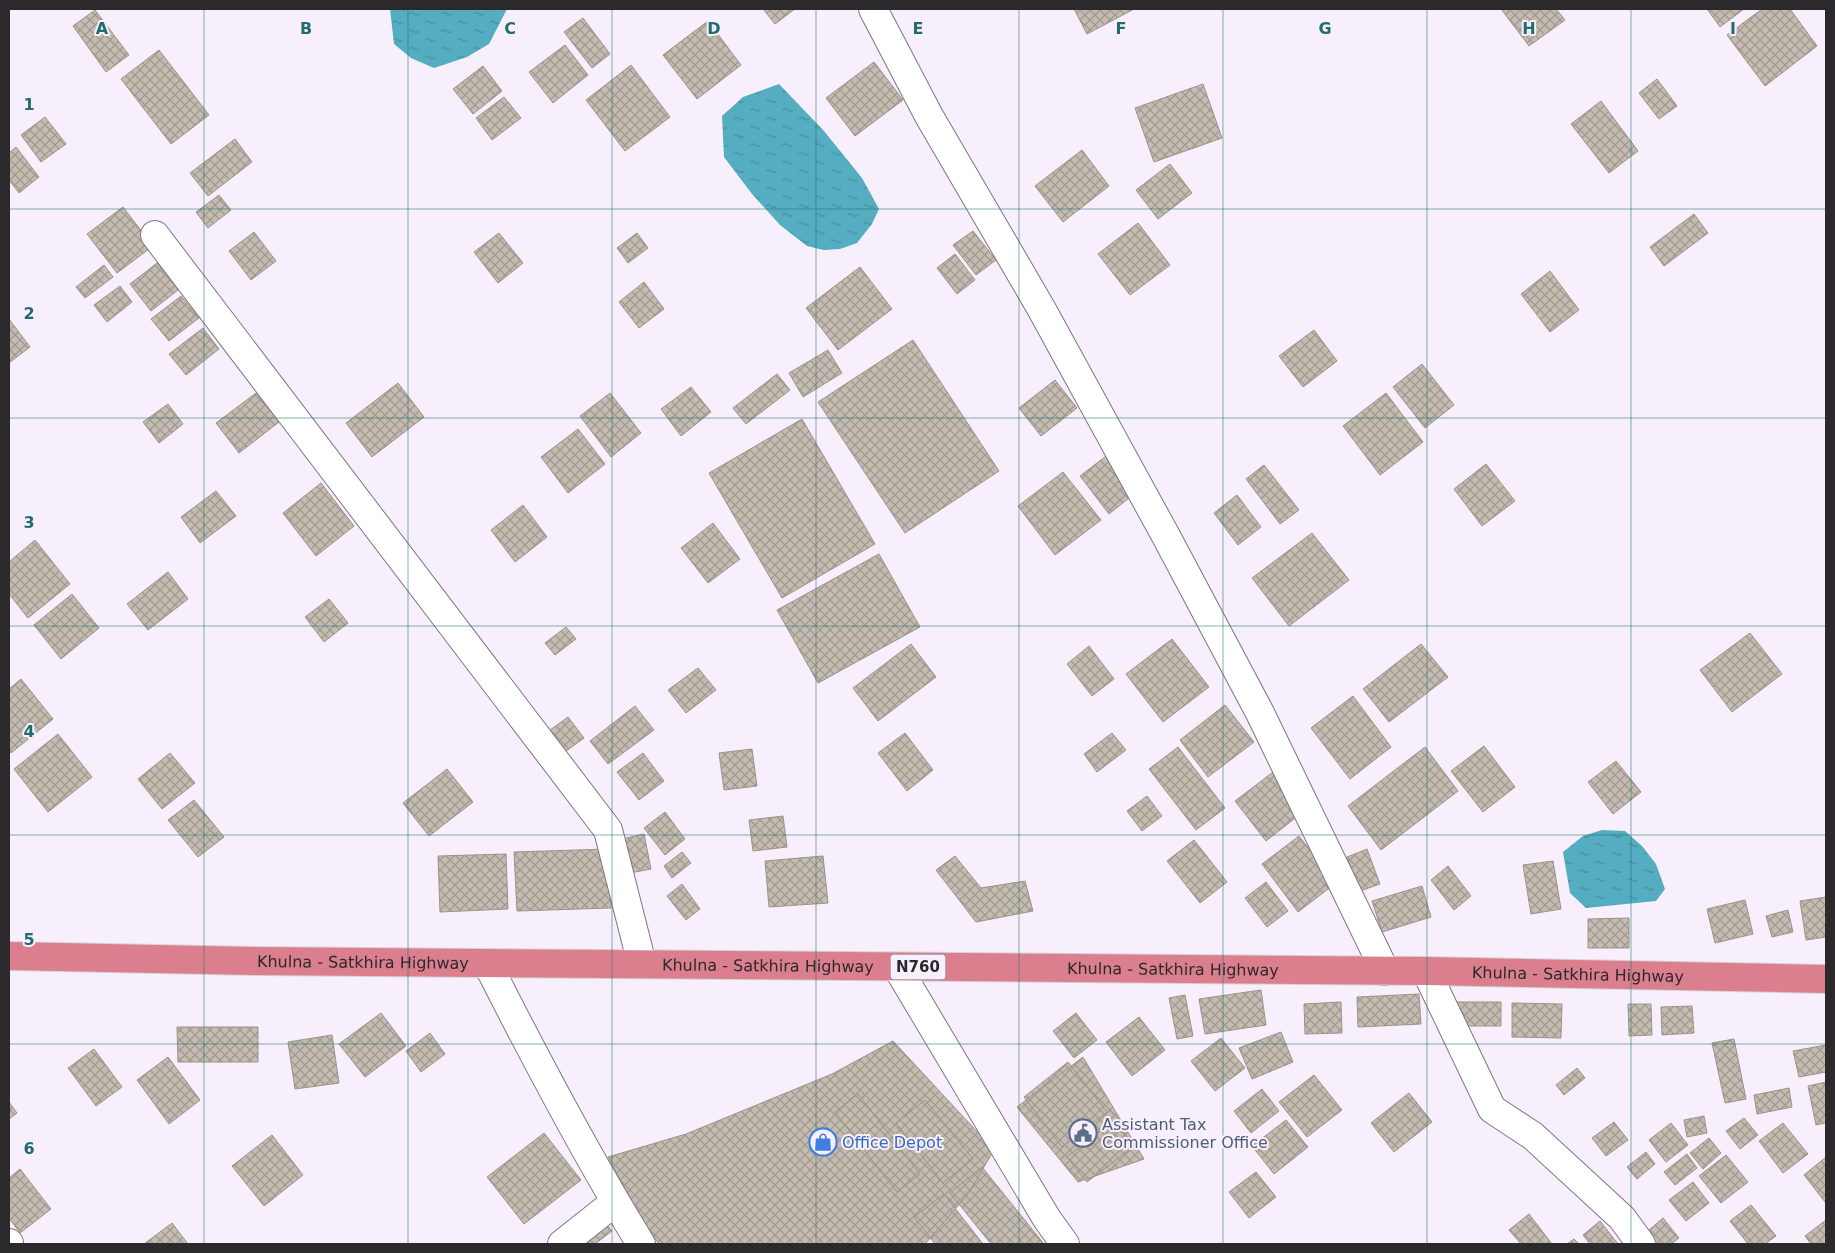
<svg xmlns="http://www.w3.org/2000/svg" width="1835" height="1253" font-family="'DejaVu Sans',sans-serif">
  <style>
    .water { fill: url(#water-ripples) }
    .building { fill: url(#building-cross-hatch); stroke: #9b9389 }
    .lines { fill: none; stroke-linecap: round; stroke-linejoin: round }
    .minor-casing { stroke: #7d7681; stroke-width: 30 }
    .tertiary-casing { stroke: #7d7681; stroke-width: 30 }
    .trunk-casing { stroke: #d5d4d5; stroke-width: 30 }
    .minor { stroke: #fff; stroke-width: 28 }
    .tertiary { stroke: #fff; stroke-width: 28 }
    .trunk { stroke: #db7f8f; stroke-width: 28 }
    .grid { fill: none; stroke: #216d6e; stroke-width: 1; stroke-opacity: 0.55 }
    .labels { text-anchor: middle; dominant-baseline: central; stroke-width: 4; stroke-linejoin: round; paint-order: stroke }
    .shield { fill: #f7effb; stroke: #69646b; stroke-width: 1 }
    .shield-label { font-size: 15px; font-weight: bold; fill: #2c292d }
    .street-label { font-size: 16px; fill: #2c292d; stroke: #f7effb }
    .service-label { font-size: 16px; fill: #4e5e75; stroke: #f7effb; text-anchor: start }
    .shop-label { font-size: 16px; fill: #366cbe; stroke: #f7effb; text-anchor: start }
    .grid-label { font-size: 16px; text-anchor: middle; font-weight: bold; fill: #216d6e; stroke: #f7effb; stroke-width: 4; stroke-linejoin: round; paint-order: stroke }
  </style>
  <defs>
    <pattern id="water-ripples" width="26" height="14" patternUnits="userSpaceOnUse" patternTransform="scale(1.25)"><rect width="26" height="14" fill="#55adc1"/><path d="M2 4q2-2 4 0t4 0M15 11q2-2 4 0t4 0" fill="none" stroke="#478d9d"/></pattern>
    <pattern id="building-cross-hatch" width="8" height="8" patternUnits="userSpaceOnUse" patternTransform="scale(1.25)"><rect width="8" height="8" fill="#c5bcb1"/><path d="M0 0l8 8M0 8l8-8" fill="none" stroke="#a09990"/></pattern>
  </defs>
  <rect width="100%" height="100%" fill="#f7effb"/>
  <path class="water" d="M390,9H507L489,44L467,57L434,68L411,58L394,44Z
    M779,84L824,131L862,178L879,209L872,224L857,243L840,249L824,250L807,246L780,225L752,194L724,157L722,116L743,97Z
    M1602,830L1625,831L1642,846L1656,864L1665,889L1656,901L1586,908L1570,893L1563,852L1583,836Z"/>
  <path class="building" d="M763,9H795L775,24Z
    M1074,9H1134L1087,34Z
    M1501,9H1556L1565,20L1529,46Z
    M1707,9H1744L1720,27Z
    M1762,9H1790L1817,46L1765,86L1727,35Z
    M95,10L129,55L106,72L73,26Z
    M583,18L610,54L592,68L564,32Z
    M708,21L741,65L697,99L663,55Z
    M565,45L588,75L553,103L529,72Z
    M159,50L209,115L171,144L121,79Z
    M874,62L903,100L855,136L826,98Z
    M631,65L670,117L625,151L586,100Z
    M483,66L502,91L473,114L453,89Z
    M1657,79L1677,106L1659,119L1639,93Z
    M1203,84L1222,138L1154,162L1135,108Z
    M504,97L521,118L492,140L476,118Z
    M1601,101L1638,151L1609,173L1571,124Z
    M45,117L66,144L41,162L21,135Z
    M235,139L252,162L208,196L190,173Z
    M16,147L39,177L19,193L9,180V153Z
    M1082,150L1109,186L1063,222L1035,186Z
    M1170,164L1192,193L1158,219L1136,190Z
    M219,195L231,210L208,228L196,212Z
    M123,207L153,246L117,273L87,234Z
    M1694,214L1708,233L1664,266L1650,247Z
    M1138,223L1170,265L1130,295L1098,254Z
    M973,231L996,260L976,275L953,245Z
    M254,232L276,261L251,280L229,251Z
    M499,233L523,263L498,283L474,252Z
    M637,233L648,248L628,263L617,248Z
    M955,254L975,280L957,294L937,268Z
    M157,263L178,290L151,311L130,284Z
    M104,265L113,277L85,298L76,287Z
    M860,267L892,309L838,350L806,308Z
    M1550,271L1579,310L1550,332L1521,294Z
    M644,282L664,309L639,328L619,302Z
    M120,286L132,302L107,322L94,305Z
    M181,296L199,318L169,341L151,319Z
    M9,319L30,347L9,363Z
    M203,328L219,349L186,375L169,354Z
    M1314,330L1337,361L1303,387L1279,356Z
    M913,340L999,471L905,533L818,402Z
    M828,350L842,373L803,397L789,373Z
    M1422,364L1454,405L1425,428L1393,387Z
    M777,374L790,390L746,424L733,408Z
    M1055,380L1077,408L1041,436L1019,408Z
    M398,383L424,417L372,457L346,423Z
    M691,387L711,412L681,436L661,409Z
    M256,393L279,422L239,453L216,423Z
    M610,393L641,433L611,457L580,416Z
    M1386,393L1423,442L1380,475L1343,426Z
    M168,404L183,424L159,443L143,422Z
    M802,419L875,544L782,598L709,473Z
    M578,429L605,464L568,493L541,457Z
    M1110,453L1139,490L1109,514L1080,476Z
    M1486,464L1515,501L1482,526L1454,489Z
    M1264,465L1299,510L1280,524L1246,479Z
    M1063,472L1101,520L1055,555L1018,506Z
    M321,483L354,526L316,556L283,513Z
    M216,491L236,516L200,543L181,517Z
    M1237,495L1261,527L1238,545L1214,513Z
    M523,505L547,537L515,562L491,530Z
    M713,523L740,559L708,583L681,548Z
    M1312,533L1349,580L1289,626L1252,578Z
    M35,540L70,584L28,618L9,594V562Z
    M879,554L920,627L818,683L777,610Z
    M168,572L188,599L148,630L127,604Z
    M72,594L99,628L61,659L34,625Z
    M329,599L348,623L324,642L305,617Z
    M566,627L576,639L555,655L545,643Z
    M1750,633L1782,674L1732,712L1700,670Z
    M1172,639L1209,687L1163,722L1126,674Z
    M911,644L936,677L878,721L853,688Z
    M1421,644L1448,677L1389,722L1363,689Z
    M1089,646L1114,679L1092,696L1067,664Z
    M698,668L716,690L686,713L668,690Z
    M21,679L53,719L11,753L9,749V689Z
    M1353,696L1391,747L1350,779L1311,728Z
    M1225,705L1254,742L1208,777L1180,740Z
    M635,706L654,730L608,764L590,741Z
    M568,717L584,738L562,754L546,733Z
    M905,733L933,770L907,791L878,753Z
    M1112,733L1126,750L1097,772L1084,754Z
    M58,734L92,777L48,812L14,769Z
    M1484,746L1515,787L1483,812L1451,771Z
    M1178,747L1225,808L1196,830L1149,769Z
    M1425,747L1458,791L1381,850L1348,806Z
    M752,749L757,786L724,790L719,753Z
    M170,753L195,783L162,809L138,779Z
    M643,753L664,781L639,800L617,772Z
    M1616,761L1641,792L1613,814L1588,782Z
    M447,769L473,802L429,836L403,803Z
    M1273,772L1303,812L1266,841L1235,801Z
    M1147,796L1162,816L1142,831L1127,811Z
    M194,800L224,837L198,857L168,820Z
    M665,812L685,839L665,855L644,828Z
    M783,816L787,847L753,851L749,820Z
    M644,834L651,869L630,873L622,839Z
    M1299,836L1336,883L1298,912L1262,864Z
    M1194,840L1227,882L1200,903L1167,861Z
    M608,849L611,908L517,911L514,852Z
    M1367,849L1380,884L1360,891L1347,857Z
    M682,852L691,863L672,878L664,866Z
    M506,854L508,909L440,912L438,856Z
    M823,856L828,903L769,907L765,861Z
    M955,856L981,888L1025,881L1033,911L976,922L936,870Z
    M1553,861L1561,909L1531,914L1523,865Z
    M1448,866L1471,896L1454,910L1431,880Z
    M1266,882L1288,911L1267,927L1245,898Z
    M682,884L700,909L686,920L667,896Z
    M1422,886L1431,917L1382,932L1372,901Z
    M1826,897V937L1806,940L1800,901Z
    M1745,900L1753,934L1715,943L1707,909Z
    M1788,910L1793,932L1772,937L1766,916Z
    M1629,918V948H1588V919Z
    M1261,990L1266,1025L1205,1034L1199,999Z
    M1419,994L1421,1024L1358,1027L1357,997Z
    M1185,995L1193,1036L1177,1039L1169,998Z
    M1341,1002L1342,1033L1305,1034L1304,1004Z
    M1457,1002H1501V1026H1457Z
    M1512,1003L1562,1004L1561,1038L1512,1037Z
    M1628,1004H1651L1652,1035L1629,1036Z
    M1692,1006L1694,1033L1662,1035L1661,1007Z
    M381,1013L406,1046L365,1077L339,1044Z
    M1076,1013L1097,1040L1074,1058L1053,1031Z
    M1139,1017L1165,1050L1132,1076L1106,1042Z
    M177,1027H258V1062H178Z
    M1281,1032L1293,1062L1252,1079L1239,1048Z
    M430,1033L445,1054L421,1072L406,1051Z
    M332,1035L339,1083L295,1089L288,1042Z
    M1221,1038L1245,1068L1215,1091L1191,1061Z
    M1734,1039L1746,1099L1725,1103L1712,1043Z
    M893,1041L994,1150L968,1194L925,1244H659L643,1222L608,1157L686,1134L832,1074Z
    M1826,1045V1072L1799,1077L1793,1051Z
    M94,1049L122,1087L96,1106L68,1068Z
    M168,1057L200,1100L169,1124L137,1080Z
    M1083,1057L1144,1159L1078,1182L1017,1107Z
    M1068,1062L1107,1112L1062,1147L1024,1097Z
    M1577,1068L1585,1078L1564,1095L1556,1085Z
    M1314,1075L1342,1110L1307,1137L1279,1102Z
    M1826,1082V1123L1816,1125L1808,1086Z
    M1789,1088L1792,1107L1757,1114L1754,1095Z
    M1262,1089L1279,1111L1251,1133L1234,1111Z
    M1409,1093L1432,1122L1394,1152L1371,1123Z
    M858,1094L920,1174L897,1192L835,1112Z
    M925,1100L973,1159L943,1183L896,1123Z
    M9,1102L17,1113L9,1119Z
    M1704,1116L1707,1133L1687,1137L1684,1120Z
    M1744,1118L1758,1135L1740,1149L1726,1131Z
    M1114,1120L1134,1146L1087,1182L1067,1157Z
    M1286,1120L1308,1147L1274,1174L1252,1146Z
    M1614,1122L1628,1140L1606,1156L1592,1138Z
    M1671,1123L1688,1145L1666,1162L1649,1140Z
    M1783,1123L1808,1154L1783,1173L1759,1141Z
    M544,1133L581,1180L524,1224L487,1177Z
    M272,1135L303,1175L264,1206L232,1166Z
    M1709,1138L1721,1153L1703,1169L1690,1153Z
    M1646,1152L1655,1164L1637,1179L1627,1167Z
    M1687,1154L1697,1168L1675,1185L1664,1172Z
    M1726,1155L1748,1182L1721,1203L1699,1176Z
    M1826,1157V1201L1825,1202L1804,1175Z
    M982,1167L1044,1244H991L950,1193Z
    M20,1169L51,1209L20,1233L9,1218V1178Z
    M1256,1172L1276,1197L1249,1218L1229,1192Z
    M1693,1182L1709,1203L1686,1221L1669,1200Z
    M944,1194L983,1244H935L914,1217Z
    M1751,1205L1776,1236L1765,1244H1748L1730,1221Z
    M597,1213L612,1231L595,1244H585L574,1231Z
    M1529,1214L1552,1244H1521L1509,1230Z
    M1663,1218L1679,1238L1671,1244H1658L1648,1231Z
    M1826,1220V1244H1811L1805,1236Z
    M1600,1221L1618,1244H1590L1583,1235Z
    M172,1223L188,1244H144Z
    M1574,1239L1579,1244H1567Z"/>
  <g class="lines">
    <g class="minor-casing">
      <path id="minor" d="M155,235L608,830L642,964
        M487,963C535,1058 585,1153 641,1244
        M897,967L1047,1219L1065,1244
        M1426,971L1492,1109L1533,1136L1622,1218L1641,1244
        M9,1243V1244
        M562,1244L615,1202"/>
    </g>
    <g class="tertiary-casing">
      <path id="tertiary" d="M873,9L929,116L1041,308L1167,538L1260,713L1385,971"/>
    </g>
    <g class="trunk-casing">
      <g id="trunk">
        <path id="s1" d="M9,956L255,961L1426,971L1826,979"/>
      </g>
    </g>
    <use href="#minor" class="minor"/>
    <use href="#tertiary" class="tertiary"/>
    <use href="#trunk" class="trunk"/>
  </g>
  <path class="grid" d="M204,9V1244M408,9V1244M612,9V1244M816,9V1244M1019,9V1244M1223,9V1244M1427,9V1244M1631,9V1244M9,209H1826M9,418H1826M9,626H1826M9,835H1826M9,1044H1826"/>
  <defs>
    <g id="civic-ring" transform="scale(1.4375)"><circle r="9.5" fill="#f7effb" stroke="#5c6f8a" stroke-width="1.5"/><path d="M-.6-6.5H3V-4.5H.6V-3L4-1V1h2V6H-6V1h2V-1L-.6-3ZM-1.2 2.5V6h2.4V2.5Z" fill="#5c6f8a"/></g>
    <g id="shop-ring" transform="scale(1.4375)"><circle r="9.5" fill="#f7effb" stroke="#3f7fe0" stroke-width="1.5"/><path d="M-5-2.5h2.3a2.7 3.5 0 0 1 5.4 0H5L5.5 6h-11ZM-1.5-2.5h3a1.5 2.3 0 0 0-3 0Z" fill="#3f7fe0"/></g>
  </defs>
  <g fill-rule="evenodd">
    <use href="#civic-ring" x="1083" y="1133"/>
    <use href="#shop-ring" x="823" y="1142"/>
  </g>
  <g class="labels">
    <rect class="shield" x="890.5" y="954.5" width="55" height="25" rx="4"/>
    <g class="shield-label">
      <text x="918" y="967">N760</text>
    </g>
    <g class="street-label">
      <text stroke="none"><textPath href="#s1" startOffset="354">Khulna - Satkhira Highway</textPath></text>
      <text stroke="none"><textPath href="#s1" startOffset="759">Khulna - Satkhira Highway</textPath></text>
      <text stroke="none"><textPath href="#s1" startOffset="1164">Khulna - Satkhira Highway</textPath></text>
      <text stroke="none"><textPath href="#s1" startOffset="1569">Khulna - Satkhira Highway</textPath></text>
    </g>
    <g class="service-label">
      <text x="1102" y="1124">Assistant Tax<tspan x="1102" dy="18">Commissioner Office</tspan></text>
    </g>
    <g class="shop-label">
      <text x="842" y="1142">Office Depot</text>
    </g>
  </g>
  <g class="grid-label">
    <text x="102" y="34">A</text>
    <text x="306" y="34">B</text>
    <text x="510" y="34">C</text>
    <text x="714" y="34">D</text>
    <text x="918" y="34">E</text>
    <text x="1121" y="34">F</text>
    <text x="1325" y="34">G</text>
    <text x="1529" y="34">H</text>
    <text x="1733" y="34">I</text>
    <text x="29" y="110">1</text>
    <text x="29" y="319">2</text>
    <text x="29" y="528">3</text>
    <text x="29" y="737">4</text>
    <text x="29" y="945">5</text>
    <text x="29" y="1154">6</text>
  </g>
  <rect width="1835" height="1253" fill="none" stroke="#2c292d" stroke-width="20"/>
</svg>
